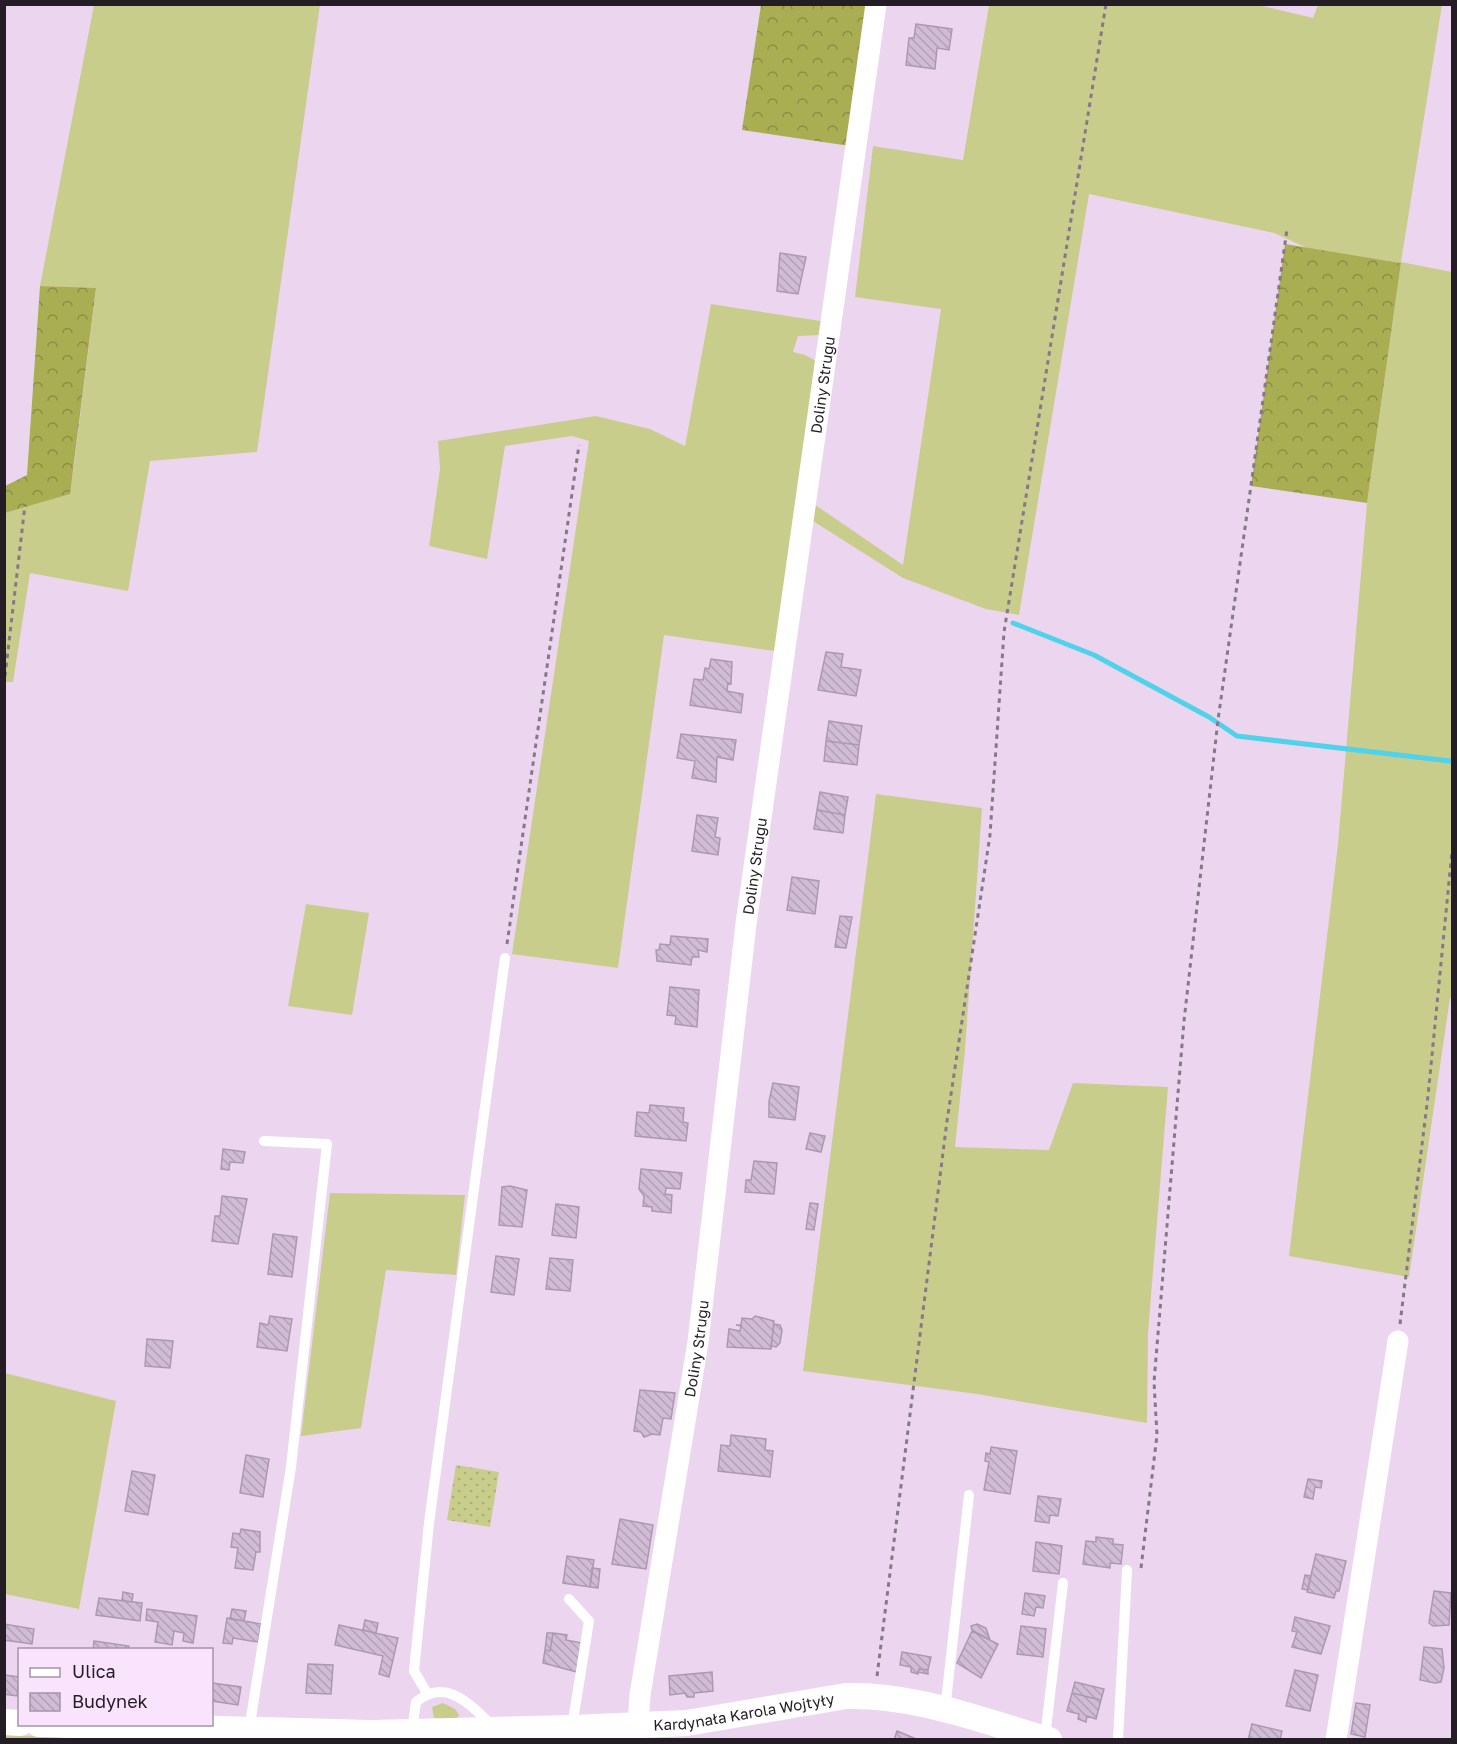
<svg xmlns="http://www.w3.org/2000/svg" width="1457" height="1744" font-family="'Golos Text',sans-serif">
  <style>
    .grass { fill: #c9cd8b }
    .forest { fill: url(#forest-crowns) }
    .park { fill: url(#park-dots) }
    .lines { fill: none; stroke-linecap: round; stroke-linejoin: round }
    .stream { stroke: #51d2eb; stroke-width: 5 }
    .building { fill: url(#building-back-hatch); stroke: #ad98b1; stroke-width: 1.5 }
    .path { stroke: #877889; stroke-width: 3; stroke-dasharray: 4.5 4.5; stroke-linecap: butt }
    .service { stroke: #fff; stroke-width: 10 }
    .minor { stroke: #fff; stroke-width: 21 }
    .tertiary { stroke: #fff; stroke-width: 26 }
    .labels { text-anchor: middle; dominant-baseline: central; stroke-width: 4.5; stroke-linejoin: round; paint-order: stroke }
    .street-label { font-size: 15px; fill: #251d26; stroke: #f9e3fd }
  </style>
  <defs>
    <pattern id="forest-crowns" width="20" height="18" patternUnits="userSpaceOnUse" patternTransform="scale(1.5)"><rect width="20" height="18" fill="#aaae52"/><path d="M2 6a3 3 0 1 1 6 0M12 15a3 3 0 1 1 6 0" fill="none" stroke="#8a8d44"/></pattern>
    <pattern id="park-dots" width="8" height="8" patternUnits="userSpaceOnUse" patternTransform="scale(1.5)"><rect width="8" height="8" fill="#c9cd8b"/><path d="M2 2h.1M6 6h.1" fill="none" stroke="#acb078" stroke-width="1.8" stroke-linecap="round"/></pattern>
    <pattern id="building-back-hatch" width="6" height="6" patternUnits="userSpaceOnUse" patternTransform="scale(1.5)"><rect width="6" height="6" fill="#d1bcd5"/><path d="M-1 5l2 2M0 0l6 6M5-1l2 2" fill="none" stroke="#b3a1b7"/></pattern>
  </defs>
  <rect width="100%" height="100%" fill="#ecd6ef"/>
  <path class="grass" d="M1254,4L1313,18L1318,5H1442L1401,262L1452,272V998H1450L1409,1277L1289,1256L1338,844L1367,503L1401,263L1307,248L1274,233L1089,194L1019,615L986,609L903,578L813,521L814,504L903,565L941,309L855,297L873,146L963,160L989,5Z
    M94,5H320L257,452L150,461L128,591L30,573L13,682H5V513L69,494L74,466L96,289L40,286Z
    M711,304L827,322L820,335L798,336L793,352L805,355L816,361L781,652L664,635L618,968L512,954L589,441L572,436L505,446L487,559L429,546L440,469L438,441L596,416L650,429L685,446Z
    M876,794L982,808L965,1050L955,1147L1049,1150L1073,1083L1168,1087L1148,1333L1147,1423L977,1394L803,1371Z
    M306,904L369,913L352,1015L288,1006Z
    M330,1193L465,1195L456,1275L386,1270L361,1428L301,1436Z
    M5,1373L116,1401L79,1609L5,1594Z
    M443,1703L455,1709L459,1715L456,1720L434,1718L432,1707Z
    M5,1735L62,1737L61,1740H5Z"/>
  <path class="forest" d="M761,5H868L850,146L742,130Z
    M1285,244L1401,263L1367,503L1251,486Z
    M40,286L96,288L70,494L5,513V486L27,475Z"/>
  <path class="park" d="M456,1465L499,1472L490,1527L447,1520Z"/>
  <g class="lines">
    <path class="stream" d="M1013,623L1094,655L1209,717L1237,736L1450,761"/>
  </g>
  <path class="building" d="M916,24L952,29L949,50L937,48L935,69L906,65L909,38H914Z
    M780,253L806,257L798,294L777,291Z
    M826,652L843,654L841,667L861,670L856,696L818,690Z
    M711,659L732,662L731,684L728,683L727,691L743,694L741,713L690,705L694,679L703,680L705,668L709,669Z
    M829,721L862,726L859,745L826,741Z
    M681,734L736,740L733,760L717,757L716,782L692,778L695,761L677,758Z
    M826,741L859,745L857,765L824,761Z
    M820,792L848,797L845,815L817,810Z
    M817,810L845,815L843,833L814,829Z
    M697,815L718,818L715,837L720,838L718,855L692,851Z
    M792,877L819,881L815,914L787,910Z
    M840,916L852,917L846,948L835,947Z
    M671,936L708,939L707,952L698,950L699,957H692L691,965L657,961L656,950H659L660,944L670,945Z
    M670,987L699,990L697,1027L675,1024L676,1016L667,1015Z
    M773,1083L799,1087L795,1120L769,1117V1101Z
    M650,1105L684,1108L683,1122L688,1123L686,1141L635,1136L637,1112L649,1113Z
    M810,1133L825,1136L821,1152L806,1149Z
    M223,1149L245,1152L243,1163L230,1162L229,1170L221,1169Z
    M754,1161L777,1163L774,1194L745,1192L746,1180H751Z
    M641,1169L682,1173L680,1189L666,1188L665,1194L672,1195L671,1213L652,1211V1207L643,1206L644,1196L639,1189Z
    M510,1186L527,1190L522,1227L499,1225L502,1187Z
    M222,1196L247,1199L238,1244L212,1241L215,1216H220Z
    M810,1203L818,1204L814,1230L806,1229Z
    M556,1204L579,1207L576,1238L552,1235Z
    M273,1234L297,1237L292,1277L268,1274Z
    M496,1256L519,1259L514,1295L491,1292Z
    M550,1258L573,1260L570,1291L546,1289Z
    M270,1316L292,1319L287,1351L257,1347L260,1323L268,1325Z
    M755,1316L774,1321L771,1349L727,1347L729,1329L740,1331L741,1326L736,1325H741L742,1318L752,1319Z
    M774,1324L780,1325L782,1330L780,1343L776,1347L771,1346Z
    M147,1339L173,1341L170,1368L145,1366Z
    M640,1390L675,1393L671,1419L663,1418L660,1435L652,1434L644,1437L641,1432L634,1431Z
    M731,1435L766,1439L765,1450L773,1451L770,1477L718,1471L721,1445L730,1446Z
    M991,1447L1017,1451L1010,1494L984,1490L989,1462L985,1461L986,1453L990,1454Z
    M246,1455L269,1459L263,1497L240,1493Z
    M132,1471L155,1475L148,1515L125,1511Z
    M1308,1479L1322,1481L1321,1488L1315,1487L1313,1499L1304,1497Z
    M1038,1496L1061,1499L1058,1516L1050,1515L1049,1523L1035,1521Z
    M620,1519L653,1525L646,1569L612,1564Z
    M241,1529L260,1532V1552H256L253,1570L235,1568L238,1548L231,1547L233,1533L240,1534Z
    M1096,1537L1113,1539V1544L1123,1545L1121,1564L1110,1563V1568L1083,1564L1086,1541L1096,1542Z
    M1036,1542L1062,1546L1059,1574L1033,1571Z
    M1316,1554L1346,1561L1339,1591H1336L1334,1598L1307,1592Z
    M567,1556L594,1560L590,1587L563,1583Z
    M592,1568L600,1569L598,1588L590,1587Z
    M1305,1575L1311,1576L1308,1590L1302,1589Z
    M1434,1591L1451,1593L1449,1625L1433,1626L1429,1623Z
    M123,1592L133,1594L132,1602L122,1601Z
    M1025,1593L1045,1596L1043,1608L1036,1607L1034,1616L1022,1614Z
    M99,1598L142,1603L140,1621L96,1615Z
    M147,1609L197,1616L193,1643L183,1641L184,1633L174,1631L172,1645L155,1642L158,1622L146,1620Z
    M232,1609L246,1611L244,1621L230,1619Z
    M1295,1617L1330,1626L1321,1654L1292,1647L1297,1632L1292,1631Z
    M227,1618L261,1624L258,1642L233,1638L232,1644L223,1643Z
    M365,1620L378,1623L376,1633L363,1630Z
    M4,1624L34,1629L32,1644L4,1640Z
    M977,1624L986,1628L990,1640L972,1630L971,1626Z
    M339,1625L398,1638L389,1677L379,1674L383,1656L335,1645Z
    M1021,1626L1046,1629L1043,1657L1017,1654Z
    M972,1631L998,1644L981,1678L957,1663Z
    M547,1633H553L550,1651L545,1650Z
    M553,1633L567,1635L566,1640L582,1643L577,1672L543,1663L545,1650L550,1651Z
    M94,1641L129,1646L128,1650H93Z
    M1424,1647L1442,1649L1444,1668L1441,1682L1435,1683L1420,1680Z
    M902,1652L931,1657L928,1670L919,1669L918,1674L911,1672V1667L900,1665Z
    M308,1664L333,1665L331,1694L306,1693Z
    M919,1669L928,1670V1674L918,1672Z
    M1295,1670L1318,1675L1310,1711L1286,1706Z
    M712,1672L713,1691L694,1693V1697H687L685,1693L670,1695L669,1676Z
    M4,1675L19,1677L17,1696L4,1694Z
    M1075,1682L1104,1689L1101,1700L1072,1693Z
    M212,1683L241,1687L238,1705L212,1701Z
    M1072,1693L1101,1700L1096,1719L1087,1716L1086,1722L1078,1719L1079,1714L1067,1711Z
    M1356,1703L1370,1705L1365,1737L1351,1734Z
    M1252,1724L1282,1731L1280,1740H1248Z
    M897,1731L914,1738V1740H894Z"/>
  <g class="lines">
    <path class="path" d="M4,685L25,505
      M507,944L579,445
      M1400,1324L1428,1096L1452,851
      M1141,1568L1157,1435L1154,1382L1184,1021L1218,720L1287,229
      M877,1676L947,1121L990,835L1004,632L1106,4"/>
    <path class="service" d="M569,1599L589,1621L572,1727
      M427,1693L414,1671L429,1523L505,958
      M945,1710L969,1495
      M249,1730L291,1467L327,1144L264,1141
      M412,1731L416,1702C447,1676 471,1706 494,1727
      M1045,1738L1063,1583
      M1118,1740L1127,1570"/>
    <g class="minor">
      <path id="s1" d="M638,1726L640,1695L698,1342L746,924L876,4"/>
      <path d="M1336,1740L1398,1341"/>
    </g>
    <g class="tertiary">
      <path d="M4,1722L20,1723"/>
      <path id="s2" d="M39,1724L371,1733L572,1728L687,1723L846,1696C915,1694 983,1721 1049,1740"/>
    </g>
  </g>
  <g class="labels">
    <g class="street-label">
      <text stroke="none"><textPath href="#s1" startOffset="1354">Doliny Strugu</textPath></text>
      <text stroke="none"><textPath href="#s1" startOffset="868">Doliny Strugu</textPath></text>
      <text stroke="none"><textPath href="#s1" startOffset="382">Doliny Strugu</textPath></text>
      <text stroke="none"><textPath href="#s2" startOffset="706">Kardynała Karola Wojtyły</textPath></text>
    </g>
  </g>
  <rect width="1457" height="1744" fill="none" stroke="#251d26" stroke-width="12"/>
  <rect x="18" y="1648" width="195" height="78" fill="#f9e3fd" stroke="#a494a7" stroke-width="1.5"/>
  <rect x="30" y="1668" width="30" height="9" fill="#ffffff" stroke="#a494a7" stroke-width="1.5"/>
  <text x="72" y="1678" font-size="18" fill="#251d26">Ulica</text>
  <rect x="30" y="1693" width="30" height="18" fill="url(#building-back-hatch)" stroke="#a494a7" stroke-width="1.5"/>
  <text x="72" y="1708" font-size="18" fill="#251d26">Budynek</text>
</svg>
